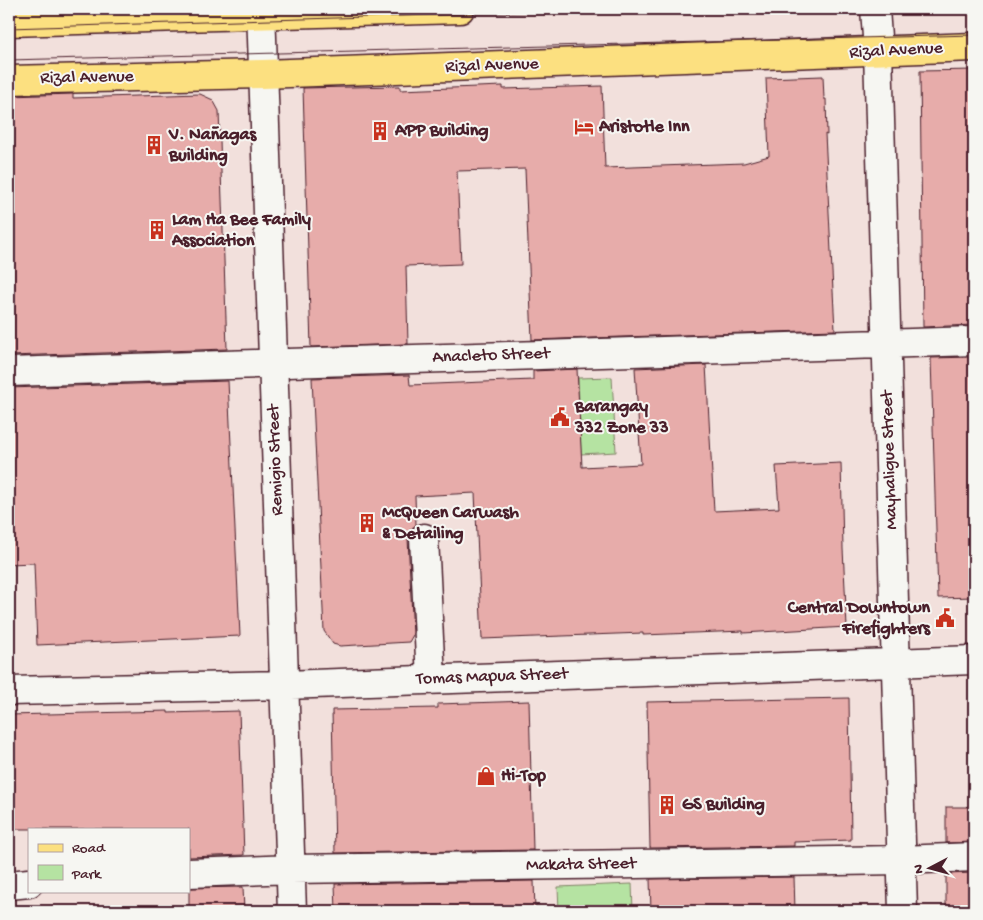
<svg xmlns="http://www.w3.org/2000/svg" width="983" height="920" font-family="'Gochi Hand',sans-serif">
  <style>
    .green { fill: #b5e3a2; stroke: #808166 }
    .building { fill: #e7acaa; stroke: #4a1f2b }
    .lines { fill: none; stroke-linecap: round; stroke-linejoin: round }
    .minor-casing { stroke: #4a1f2b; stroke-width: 31 }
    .major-casing { stroke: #4a1f2b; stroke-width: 31 }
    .minor { stroke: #f6f6f2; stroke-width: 28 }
    .major { stroke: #fce080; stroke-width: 28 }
    .tram { stroke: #4a1f2b; stroke-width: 1 }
    .labels { text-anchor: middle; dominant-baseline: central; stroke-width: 4; stroke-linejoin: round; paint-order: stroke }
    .street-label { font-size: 18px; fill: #4a1f2b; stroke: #f6f6f2 }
    .poi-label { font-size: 18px; font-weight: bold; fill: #4a1f2b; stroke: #f6f6f2; text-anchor: start }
  </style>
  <rect width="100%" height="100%" fill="#f2e0dc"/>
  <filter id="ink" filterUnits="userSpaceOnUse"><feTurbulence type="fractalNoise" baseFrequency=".02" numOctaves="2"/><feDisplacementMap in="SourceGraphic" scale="10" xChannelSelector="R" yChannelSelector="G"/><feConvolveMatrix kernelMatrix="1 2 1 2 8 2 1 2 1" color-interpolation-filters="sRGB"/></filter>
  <g filter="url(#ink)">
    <path class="green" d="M612,377L616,452L581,454L578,378Z
      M632,884L633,911H559L558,887Z"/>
    <path class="building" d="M974,70V325L923,327L920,71Z
      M823,76L824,99H826L827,135L825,134L835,330L532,340L525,169L457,171L461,264L406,266L408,344L311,347L303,88L400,86V90L503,86V89L602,86L605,168L744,163L769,156L766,78Z
      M73,94V98L200,94L213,100L219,111L227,349L9,356V96Z
      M974,357V597L938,598L931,358Z
      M706,365L714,511L779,508L776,466L841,463L843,549L847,627L743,633V631L643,635V633L482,639L475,493L415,496L416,525L410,530L408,539L413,635L409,642L340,646L333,644L324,631L312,378L409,375L410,385L533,380V371L577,369L582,467L641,464L635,368Z
      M228,381L240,636L37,645L34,563L9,564V388Z
      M849,698L851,840L794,842V846L650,848L647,702Z
      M529,701L533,850L335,853L332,710L438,708V704Z
      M168,711V713L239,711L244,855L189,857V829H9V715Z
      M946,807H974V842L946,843Z
      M974,873V911H946V874Z
      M794,877L795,911H651L650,879Z
      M534,881L535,911H336L335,884Z
      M243,887L244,911H189V888Z"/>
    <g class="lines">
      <g class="minor-casing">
        <path id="minor" d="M261,9L292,911
          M875,9L878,51L903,911
          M9,372L974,341
          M424,538L431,679
          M9,691L285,685L974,660
          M189,873L291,869L902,860L974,857
          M9,885L29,883"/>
      </g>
      <g class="major-casing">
        <path id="major" d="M9,22L460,9
          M9,80L263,74L974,47"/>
      </g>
      <use href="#minor" class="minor"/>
      <use href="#major" class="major"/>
      <path class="tram" d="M9,28L629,9
        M9,60L974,35"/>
    </g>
  </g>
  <defs>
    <g id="hotel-bare" transform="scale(1.5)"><path d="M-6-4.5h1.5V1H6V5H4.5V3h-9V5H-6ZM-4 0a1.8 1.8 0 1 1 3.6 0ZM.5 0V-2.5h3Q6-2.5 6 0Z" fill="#c8321e" stroke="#f6f6f2" stroke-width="2.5" paint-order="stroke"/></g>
    <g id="building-bare" transform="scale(1.5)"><path d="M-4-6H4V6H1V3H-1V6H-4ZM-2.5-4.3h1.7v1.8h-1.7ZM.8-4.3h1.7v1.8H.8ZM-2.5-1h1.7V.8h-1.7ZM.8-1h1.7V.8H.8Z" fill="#c8321e" stroke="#f6f6f2" stroke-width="2.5" paint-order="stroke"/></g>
    <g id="civic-bare" transform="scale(1.5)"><path d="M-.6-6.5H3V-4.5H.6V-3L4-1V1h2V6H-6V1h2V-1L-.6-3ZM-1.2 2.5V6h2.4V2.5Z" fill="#c8321e" stroke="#f6f6f2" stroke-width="2.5" paint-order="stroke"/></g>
    <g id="shop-bare" transform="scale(1.5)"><path d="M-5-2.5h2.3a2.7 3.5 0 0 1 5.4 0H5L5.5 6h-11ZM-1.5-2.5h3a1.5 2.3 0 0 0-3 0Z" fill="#c8321e" stroke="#f6f6f2" stroke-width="2.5" paint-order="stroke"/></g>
  </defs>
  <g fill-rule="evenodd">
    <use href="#hotel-bare" x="584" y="127"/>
    <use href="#building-bare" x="380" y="131"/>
    <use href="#building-bare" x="154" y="145"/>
    <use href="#building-bare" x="157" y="230"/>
    <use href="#civic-bare" x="560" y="417"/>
    <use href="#building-bare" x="367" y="523"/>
    <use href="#civic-bare" x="945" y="618"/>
    <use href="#shop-bare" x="486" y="776"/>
    <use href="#building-bare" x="667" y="805"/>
  </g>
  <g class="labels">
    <g class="street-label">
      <text transform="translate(896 51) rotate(-3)">Rizal Avenue</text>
      <text transform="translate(492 66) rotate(-2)">Rizal Avenue</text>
      <text transform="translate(87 78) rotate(-1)">Rizal Avenue</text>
      <text transform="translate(491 356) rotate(-2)">Anacleto Street</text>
      <text transform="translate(276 460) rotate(-92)">Remigio Street</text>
      <text transform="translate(890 460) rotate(-92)">Mayhaligue Street</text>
      <text transform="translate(492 677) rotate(-2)">Tomas Mapua Street</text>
      <text transform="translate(581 865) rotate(-1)">Makata Street</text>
    </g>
    <g class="poi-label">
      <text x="599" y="127">Aristotle Inn</text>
      <text x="395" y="131">APP Building</text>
      <text x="169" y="135">V. Nañagas<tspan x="169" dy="21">Building</tspan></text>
      <text x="172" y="220">Lam Ha Bee Family<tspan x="172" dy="21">Association</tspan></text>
      <text x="575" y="407">Barangay<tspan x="575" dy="21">332 Zone 33</tspan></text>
      <text x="382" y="513">McQueen Carwash<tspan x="382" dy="21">&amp; Detailing</tspan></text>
      <text x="930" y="608" text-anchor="end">Central Downtown<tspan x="930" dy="21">Firefighters</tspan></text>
      <text x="501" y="776">Hi-Top</text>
      <text x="682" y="805">GS Building</text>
    </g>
  </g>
  <rect width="983" height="920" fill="none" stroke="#f6f6f2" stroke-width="30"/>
  <rect x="15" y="15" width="953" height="890" fill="none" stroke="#4a1f2b" stroke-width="2" filter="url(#ink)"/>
  <rect x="28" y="828" width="162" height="65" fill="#f6f6f2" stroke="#b1a0a2"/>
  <rect x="38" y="844" width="25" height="8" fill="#fce080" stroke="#b1a0a2"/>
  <text x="72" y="852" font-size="15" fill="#4a1f2b">Road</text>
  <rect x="38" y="865" width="25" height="15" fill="#b5e3a2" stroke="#b1a0a2"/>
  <text x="72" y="878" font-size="15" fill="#4a1f2b">Park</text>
  <g transform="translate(930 868) rotate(264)" stroke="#f6f6f2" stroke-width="4" paint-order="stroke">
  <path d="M0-4L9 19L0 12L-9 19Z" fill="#4a1f2b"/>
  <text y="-8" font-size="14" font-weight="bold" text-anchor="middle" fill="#4a1f2b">N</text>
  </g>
</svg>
